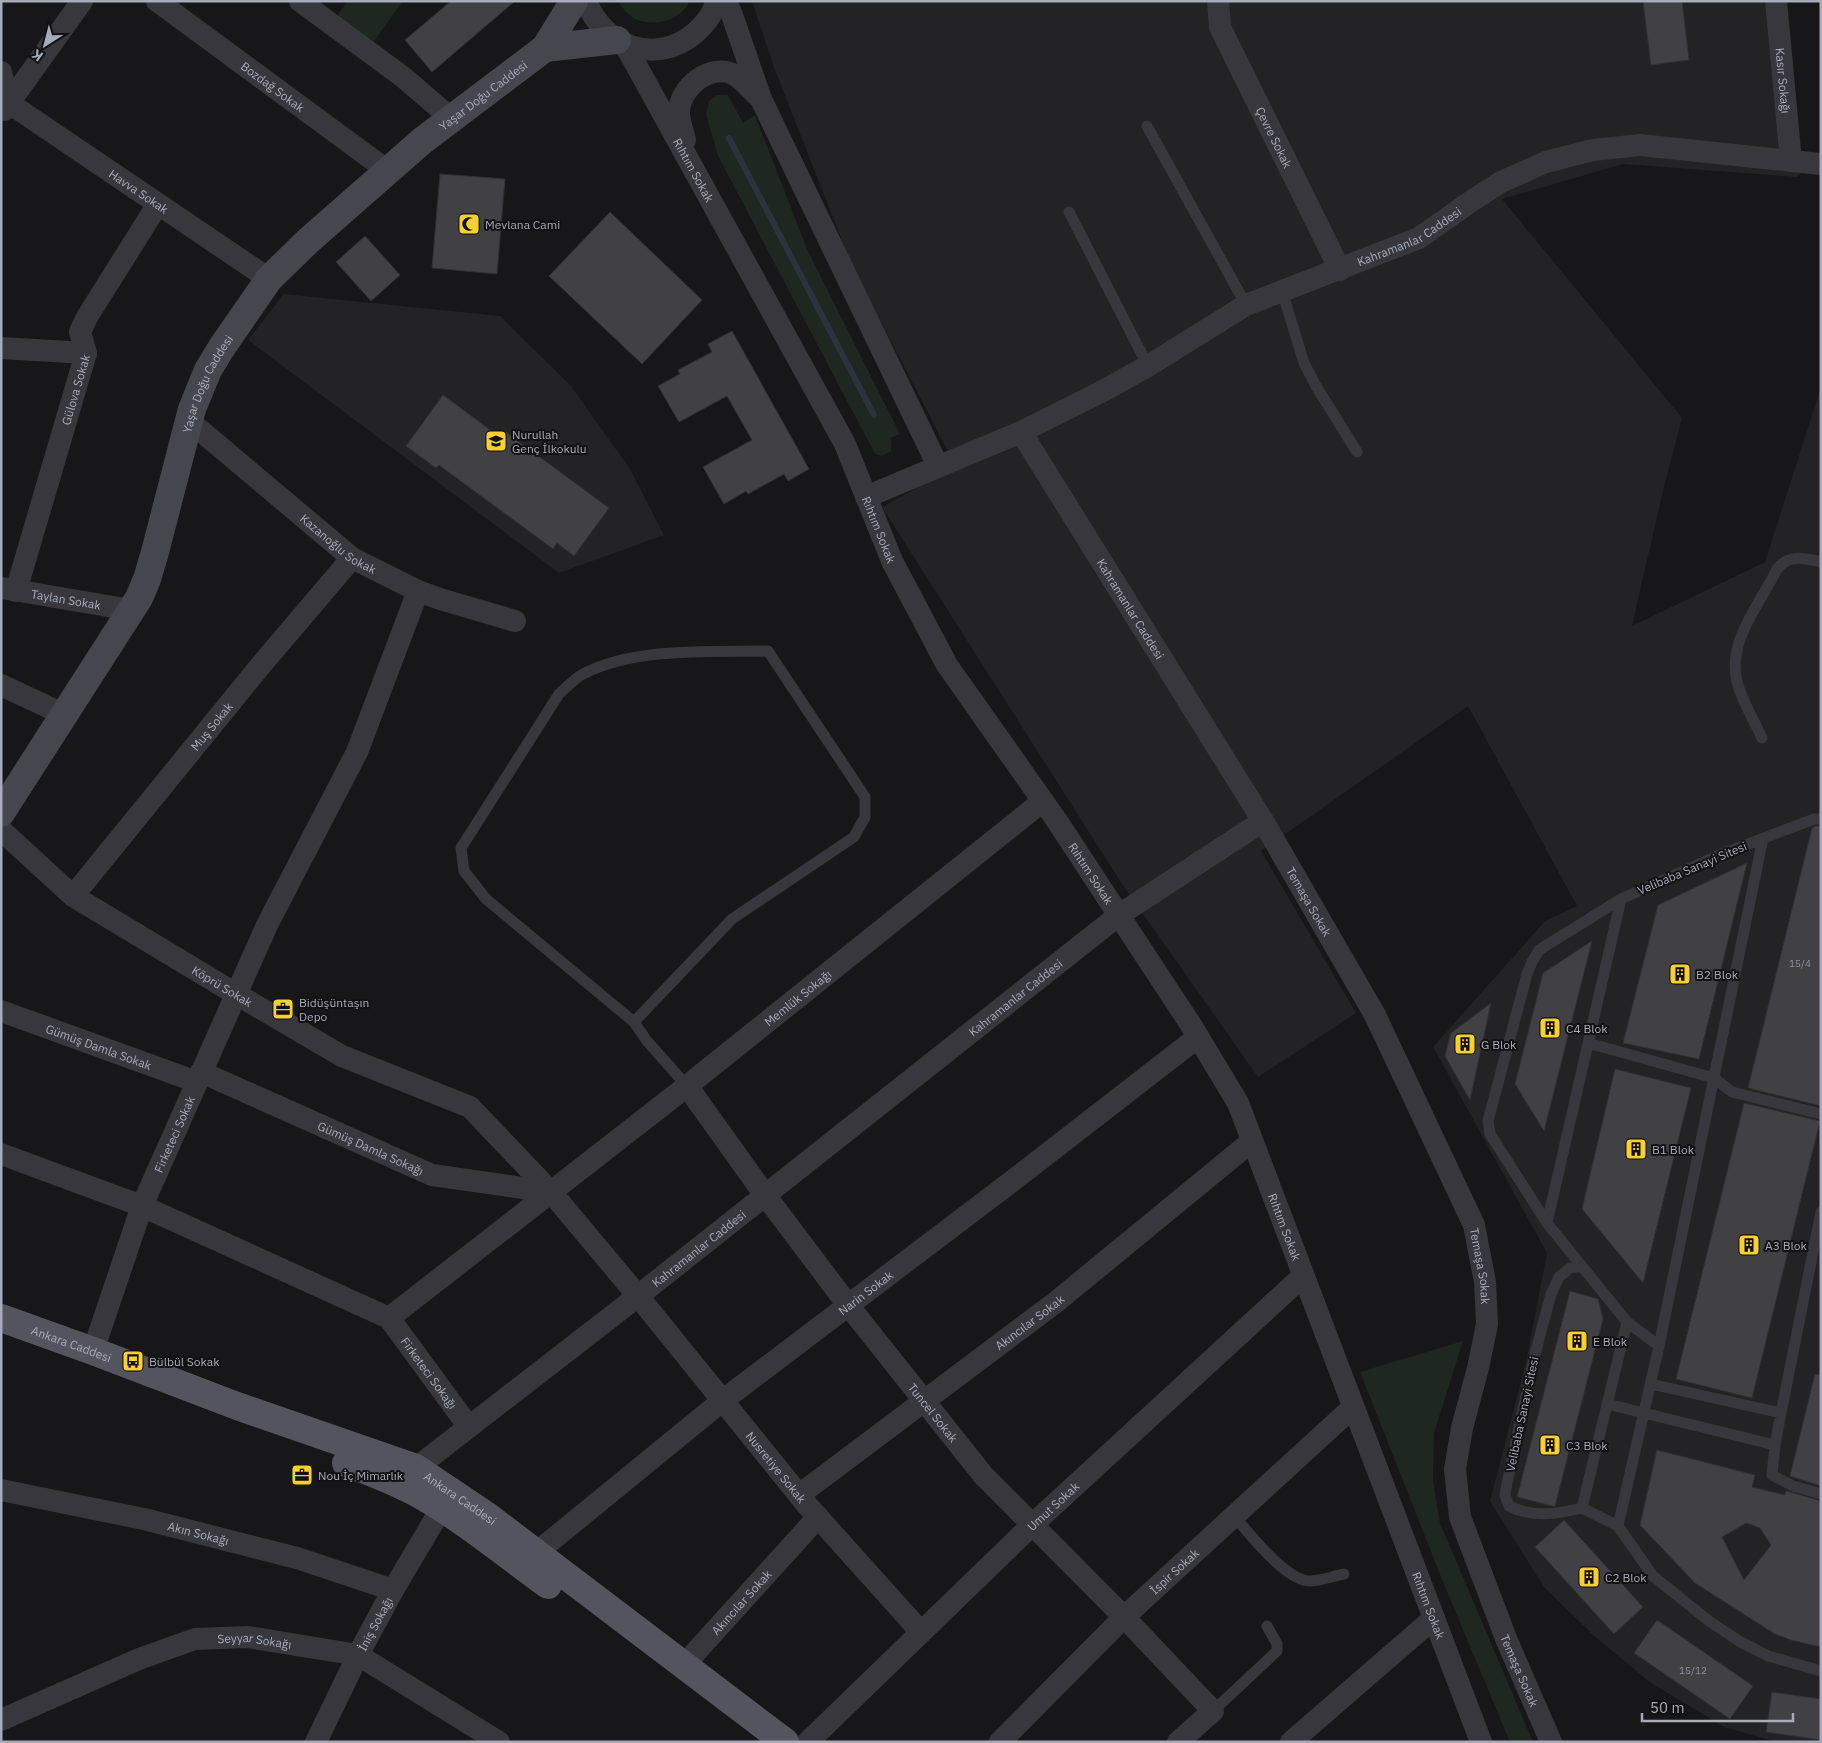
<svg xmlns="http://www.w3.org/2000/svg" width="1822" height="1743" font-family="'IBM Plex Sans',sans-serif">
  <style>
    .built { fill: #232225 }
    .green { fill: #1e2720 }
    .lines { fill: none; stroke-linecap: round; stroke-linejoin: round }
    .stream { stroke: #2c333d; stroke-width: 6 }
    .building { fill: #414045; stroke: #313034; fill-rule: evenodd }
    .lane { stroke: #37373d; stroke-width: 11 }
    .street { stroke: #37373d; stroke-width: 22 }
    .secondary { stroke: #45464e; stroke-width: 28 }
    .primary { stroke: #53545d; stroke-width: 28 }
    .labels { text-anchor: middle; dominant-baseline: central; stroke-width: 4; stroke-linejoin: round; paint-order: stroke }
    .number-label { font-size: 10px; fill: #8e909c }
    .street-label { font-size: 12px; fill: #a8abb9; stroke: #121113 }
    .poi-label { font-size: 12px; fill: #a8abb9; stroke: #121113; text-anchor: start }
  </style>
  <rect width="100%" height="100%" fill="#171618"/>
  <path class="built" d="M752,1H1769L1782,139L1816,161L1797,177L1623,164L1502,199L1682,418L1662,495L1632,626L1765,562L1821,387V1742H1776L1724,1727L1651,1683L1594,1636L1544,1587L1490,1501L1526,1362L1547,1253L1433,1047L1545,921L1577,906L1468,706L1261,851L1356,1013L1258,1077L1124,887L882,507L956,467L852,266L775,70Z
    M284,294L500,316L571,386L630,469L664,535L559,573L248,340Z"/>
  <path class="green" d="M348,1H403L371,45L335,18Z
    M618,1H690C681,20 657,27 638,20C629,17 623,9 618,1Z
    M717,95H728L743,123L755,115L807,249L900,434L891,438V451L882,456L875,454L718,156L706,115L709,101Z
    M1463,1341L1434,1433L1433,1481L1440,1523L1533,1742H1510L1443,1582L1360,1372Z"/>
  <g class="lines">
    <path class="stream" d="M729,138L874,415"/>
  </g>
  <path class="building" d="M451,1H515L432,72L405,40Z
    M1643,1H1682L1689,60L1651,65Z
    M440,174L505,179L497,274L432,268Z
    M610,212L702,300L642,364L549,276Z
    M365,236L400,275L371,301L336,262Z
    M732,331L809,469L788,481L784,474L748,494L746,491L724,504L703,467L752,440L727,396L679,422L658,386L680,374L678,370L712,352L708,344Z
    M443,395L501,438L506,432L609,508L574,556L557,543L553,549L439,465L436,468L406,446Z
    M1815,826H1821V1106L1748,1088L1812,828Z
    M1747,863L1699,1059L1623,1043L1658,905Z
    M1592,941L1544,1131L1515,1084L1543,973Z
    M1491,1003L1470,1100L1445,1056L1451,1033Z
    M1615,1069L1691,1088L1643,1283L1582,1209Z
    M1744,1103L1820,1121L1752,1398L1676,1379Z
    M1570,1291L1598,1299L1603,1319L1555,1506H1552L1517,1497Z
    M1815,1374L1821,1375V1486L1790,1476Z
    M1657,1450L1755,1475L1752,1487L1785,1495L1786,1491L1821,1501V1647L1791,1640L1775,1634L1695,1583L1640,1525ZM1746,1523L1760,1528L1771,1545L1744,1580L1722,1537Z
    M1564,1520L1643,1607L1614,1634L1535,1547Z
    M1657,1620L1753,1686L1730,1719L1634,1653Z
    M1772,1692L1821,1699V1740L1766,1732Z"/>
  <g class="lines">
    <path class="lane" d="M1147,126L1246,305
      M1069,212L1148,366
      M1282,291L1304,363L1316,386L1357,452
      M1762,738C1754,720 1742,701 1737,682C1727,640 1760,605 1777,569C1789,554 1803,558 1821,562
      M634,1022L732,919L854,837L865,817V797L768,651C709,652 636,647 583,674C574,679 567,687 559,694L461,848L464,871L486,899L634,1022L647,1041L687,1086
      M1588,1043L1714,1078L1732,1092L1821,1114
      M1821,1212L1781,1413L1775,1445L1772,1475L1793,1486L1821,1494
      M1547,1223L1621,899
      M1627,1322L1582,1508L1618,1526L1653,1576L1709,1621L1739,1641L1768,1656L1821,1671
      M1659,1346L1627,1322L1547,1223L1490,1134L1488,1121L1527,974L1532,962L1539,950L1621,899L1717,856L1814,819H1821
      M1651,1384L1781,1413
      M1607,1404L1775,1445
      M1582,1508C1557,1514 1532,1518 1509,1506L1505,1495L1507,1483L1535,1354L1551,1294L1559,1277L1570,1268L1582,1266
      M1234,1516C1250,1534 1286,1581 1310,1581C1321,1581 1333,1576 1344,1574
      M1618,1526L1659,1346L1763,838
      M1213,1711L1277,1651V1644L1267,1626"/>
    <g class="street">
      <path id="s1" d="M157,1L388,171"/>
      <path d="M300,1L403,77L452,119"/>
      <path d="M586,1C604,47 656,66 695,33C704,25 714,13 716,1"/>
      <path d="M726,1L732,15L761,99L938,466"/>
      <path id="s2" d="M1218,1L1220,27L1340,270"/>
      <path id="s3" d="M1776,1L1791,161"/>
      <path id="s4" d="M624,43L845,444L892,561L947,665L1057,821L1191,1025L1238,1103L1481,1742"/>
      <path id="s5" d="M1,72L9,103L269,279"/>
      <path d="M4,110L82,1"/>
      <path d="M685,140C683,131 679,121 679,113C679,87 711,62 735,75C743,80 751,90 758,96"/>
      <path d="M1,348L86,353"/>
      <path id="s6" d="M188,420L352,558L418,591L440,599L515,621"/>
      <path id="s7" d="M1021,432L1263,821L1375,1015L1474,1225L1485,1282L1487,1324L1478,1368L1462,1428L1455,1469L1460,1517L1507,1641L1551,1742"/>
      <path id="s8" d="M866,497L1021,432L1099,393L1148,366L1246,305L1419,238L1473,200L1501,182L1546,162L1593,150L1640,145L1821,164"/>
      <path id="s9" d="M2,588L131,610"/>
      <path id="s10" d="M16,591L86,353L80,332L87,317L158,204"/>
      <path d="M1,685L63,714"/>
      <path id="s11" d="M1,830L73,896L236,994L342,1056L470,1107L551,1192"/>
      <path id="s12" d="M73,896L261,665L352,558"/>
      <path id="s13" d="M1,1011L197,1082"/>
      <path id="s14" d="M201,1072L432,1175L551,1192"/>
      <path id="s15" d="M687,1086L765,1195L848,1305L983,1475L1124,1617L1213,1711L1178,1742"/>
      <path id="s16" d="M1,1154L142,1206L267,925L357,752L418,591"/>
      <path id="s17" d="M551,1192L687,1086L1043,801"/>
      <path id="s18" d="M389,1318L469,1427"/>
      <path id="s19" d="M93,1351L142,1206L389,1318L551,1192L638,1296L807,1505L921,1632"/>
      <path id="s20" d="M416,1468L638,1296L1119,915L1263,821"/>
      <path id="s21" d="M1,1490L144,1519L297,1558L393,1590"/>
      <path id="s22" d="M799,1495L1056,1302L1252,1141"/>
      <path id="s23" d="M536,1553L722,1401L1011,1182L1198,1037"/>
      <path id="s24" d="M684,1665L818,1517"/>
      <path id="s25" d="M1,1720L139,1659L195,1639L248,1637L358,1655L499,1742"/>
      <path id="s26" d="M316,1742L358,1655L393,1590L441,1509"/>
      <path id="s27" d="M808,1742L1032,1525L1303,1276"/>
      <path id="s28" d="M1000,1742L1124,1617L1353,1407"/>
      <path d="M1291,1742L1434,1618"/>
    </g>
    <g class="secondary">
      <path d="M545,48L617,40"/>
      <path id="s29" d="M1,813L139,598L147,579L155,552L192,409L208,370L222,347L269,279L308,241L422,141L545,48L574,1"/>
    </g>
    <g class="primary">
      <path id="s30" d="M1,1318L93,1351L237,1406L416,1468L486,1515L785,1742"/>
      <path d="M346,1463C369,1471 391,1480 413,1491C461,1517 504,1553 548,1585"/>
    </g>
  </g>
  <defs>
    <g id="mosque-square" transform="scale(1.125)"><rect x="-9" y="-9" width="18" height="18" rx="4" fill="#f8d02f" stroke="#121113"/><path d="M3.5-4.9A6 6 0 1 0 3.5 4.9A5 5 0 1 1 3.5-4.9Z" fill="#111"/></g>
    <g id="school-square" transform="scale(1.125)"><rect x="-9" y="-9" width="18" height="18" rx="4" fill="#f8d02f" stroke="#121113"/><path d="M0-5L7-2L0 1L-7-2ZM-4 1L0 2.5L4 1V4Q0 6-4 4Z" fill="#111"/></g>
    <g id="building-square" transform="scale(1.125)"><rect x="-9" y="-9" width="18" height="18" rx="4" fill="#f8d02f" stroke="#121113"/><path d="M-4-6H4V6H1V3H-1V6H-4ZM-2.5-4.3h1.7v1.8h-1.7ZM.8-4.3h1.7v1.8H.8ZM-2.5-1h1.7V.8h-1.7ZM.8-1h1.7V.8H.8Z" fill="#111"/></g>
    <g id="office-square" transform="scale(1.125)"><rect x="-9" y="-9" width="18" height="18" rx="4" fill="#f8d02f" stroke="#121113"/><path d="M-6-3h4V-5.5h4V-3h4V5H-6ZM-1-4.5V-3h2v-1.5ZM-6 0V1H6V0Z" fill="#111"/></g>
    <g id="bus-square" transform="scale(1.125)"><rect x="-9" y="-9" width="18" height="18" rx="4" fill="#f8d02f" stroke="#121113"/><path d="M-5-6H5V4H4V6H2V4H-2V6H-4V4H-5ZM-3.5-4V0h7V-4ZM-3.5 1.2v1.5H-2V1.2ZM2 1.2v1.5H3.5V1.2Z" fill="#111"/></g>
  </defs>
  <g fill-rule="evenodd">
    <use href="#mosque-square" x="469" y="224"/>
    <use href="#school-square" x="496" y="441"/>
    <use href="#building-square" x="1680" y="974"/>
    <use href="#office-square" x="283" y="1009"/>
    <use href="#building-square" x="1550" y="1028"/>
    <use href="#building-square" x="1465" y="1044"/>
    <use href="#building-square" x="1636" y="1149"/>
    <use href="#building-square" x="1749" y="1245"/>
    <use href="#building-square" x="1577" y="1341"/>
    <use href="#bus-square" x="133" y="1361"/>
    <use href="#building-square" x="1550" y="1445"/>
    <use href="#office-square" x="302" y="1475"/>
    <use href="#building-square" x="1589" y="1577"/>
  </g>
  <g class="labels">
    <g class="number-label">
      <text x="1800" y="963">15/4</text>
      <text x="1693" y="1670">15/12</text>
    </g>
    <g class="street-label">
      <text stroke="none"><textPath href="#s3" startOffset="80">Kasır Sokağı</textPath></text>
      <text stroke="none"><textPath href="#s1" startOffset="144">Bozdağ Sokak</textPath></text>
      <text stroke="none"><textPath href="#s29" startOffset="886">Yaşar Doğu Caddesi</textPath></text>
      <text stroke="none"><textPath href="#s2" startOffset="149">Çevre Sokak</textPath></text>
      <text stroke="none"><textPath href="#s4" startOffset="145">Rıhtım Sokak</textPath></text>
      <text stroke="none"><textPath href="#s5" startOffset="189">Havva Sokak</textPath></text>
      <text stroke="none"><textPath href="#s8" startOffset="604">Kahramanlar Caddesi</textPath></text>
      <text stroke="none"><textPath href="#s29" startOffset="481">Yaşar Doğu Caddesi</textPath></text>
      <text stroke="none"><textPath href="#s10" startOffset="210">Gülova Sokak</textPath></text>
      <text stroke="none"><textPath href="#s4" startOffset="550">Rıhtım Sokak</textPath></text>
      <text stroke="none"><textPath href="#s6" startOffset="195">Kazanoğlu Sokak</textPath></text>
      <text stroke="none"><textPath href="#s9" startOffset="65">Taylan Sokak</textPath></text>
      <text stroke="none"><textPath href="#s7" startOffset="208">Kahramanlar Caddesi</textPath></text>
      <text stroke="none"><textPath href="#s12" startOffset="219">Muş Sokak</textPath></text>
      <text transform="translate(1692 868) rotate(-23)">Velibaba Sanayi Sitesi</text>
      <text stroke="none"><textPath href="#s4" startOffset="955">Rıhtım Sokak</textPath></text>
      <text stroke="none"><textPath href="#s7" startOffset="551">Temaşa Sokak</textPath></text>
      <text stroke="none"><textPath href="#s11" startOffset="272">Köprü Sokak</textPath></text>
      <text stroke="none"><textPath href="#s17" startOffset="314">Memlük Sokağı</textPath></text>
      <text stroke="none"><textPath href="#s20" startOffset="762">Kahramanlar Caddesi</textPath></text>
      <text stroke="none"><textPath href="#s13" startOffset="104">Gümüş Damla Sokak</textPath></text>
      <text stroke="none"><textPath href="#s16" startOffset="229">Firketeci Sokak</textPath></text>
      <text stroke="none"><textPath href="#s14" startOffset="186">Gümüş Damla Sokağı</textPath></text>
      <text stroke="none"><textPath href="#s4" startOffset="1360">Rıhtım Sokak</textPath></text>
      <text stroke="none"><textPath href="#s20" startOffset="358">Kahramanlar Caddesi</textPath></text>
      <text stroke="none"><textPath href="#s7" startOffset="956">Temaşa Sokak</textPath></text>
      <text stroke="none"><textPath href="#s23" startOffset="420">Narin Sokak</textPath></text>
      <text stroke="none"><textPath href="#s22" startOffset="288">Akıncılar Sokak</textPath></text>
      <text stroke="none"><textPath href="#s30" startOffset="75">Ankara Caddesi</textPath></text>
      <text stroke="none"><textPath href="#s18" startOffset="68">Firketeci Sokağı</textPath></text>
      <text stroke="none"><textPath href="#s15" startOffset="409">Tuncel Sokak</textPath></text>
      <text transform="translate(1522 1414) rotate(-78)">Velibaba Sanayi Sitesi</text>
      <text stroke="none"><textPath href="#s19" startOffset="985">Nusretiye Sokak</textPath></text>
      <text stroke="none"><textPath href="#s30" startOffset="495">Ankara Caddesi</textPath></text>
      <text stroke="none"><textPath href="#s27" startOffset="340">Umut Sokak</textPath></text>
      <text stroke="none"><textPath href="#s21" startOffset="202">Akın Sokağı</textPath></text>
      <text stroke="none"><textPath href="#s28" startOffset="244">İspir Sokak</textPath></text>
      <text stroke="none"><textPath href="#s24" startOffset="85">Akıncılar Sokak</textPath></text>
      <text stroke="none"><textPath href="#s4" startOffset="1765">Rıhtım Sokak</textPath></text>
      <text stroke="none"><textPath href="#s26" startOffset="132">İniş Sokağı</textPath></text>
      <text stroke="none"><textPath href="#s25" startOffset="270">Seyyar Sokağı</textPath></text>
      <text stroke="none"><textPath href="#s7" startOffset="1376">Temaşa Sokak</textPath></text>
    </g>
    <g class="poi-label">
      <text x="485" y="224">Mevlana Cami</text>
      <text x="512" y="434">Nurullah<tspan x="512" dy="14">Genç İlkokulu</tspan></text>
      <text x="1696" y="974">B2 Blok</text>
      <text x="299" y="1002">Bidüşüntaşın<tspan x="299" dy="14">Depo</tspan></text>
      <text x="1566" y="1028">C4 Blok</text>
      <text x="1481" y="1044">G Blok</text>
      <text x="1652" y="1149">B1 Blok</text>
      <text x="1765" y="1245">A3 Blok</text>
      <text x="1593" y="1341">E Blok</text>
      <text x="149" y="1361">Bülbül Sokak</text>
      <text x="1566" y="1445">C3 Blok</text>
      <text x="318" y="1475">Nou İç Mimarlık</text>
      <text x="1605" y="1577">C2 Blok</text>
    </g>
  </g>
  <rect width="1822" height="1743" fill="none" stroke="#a8abb9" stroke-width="5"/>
  <g transform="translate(45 45) rotate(216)" stroke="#121113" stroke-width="4" paint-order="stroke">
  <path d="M0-4L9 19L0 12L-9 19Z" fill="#a8abb9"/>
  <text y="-8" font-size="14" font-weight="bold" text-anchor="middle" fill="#a8abb9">K</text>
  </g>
  <path d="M1642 1713v8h151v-8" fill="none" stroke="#a8abb9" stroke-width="2.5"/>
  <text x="1650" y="1713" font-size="15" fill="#a8abb9" stroke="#121113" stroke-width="4" paint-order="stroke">50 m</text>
</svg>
